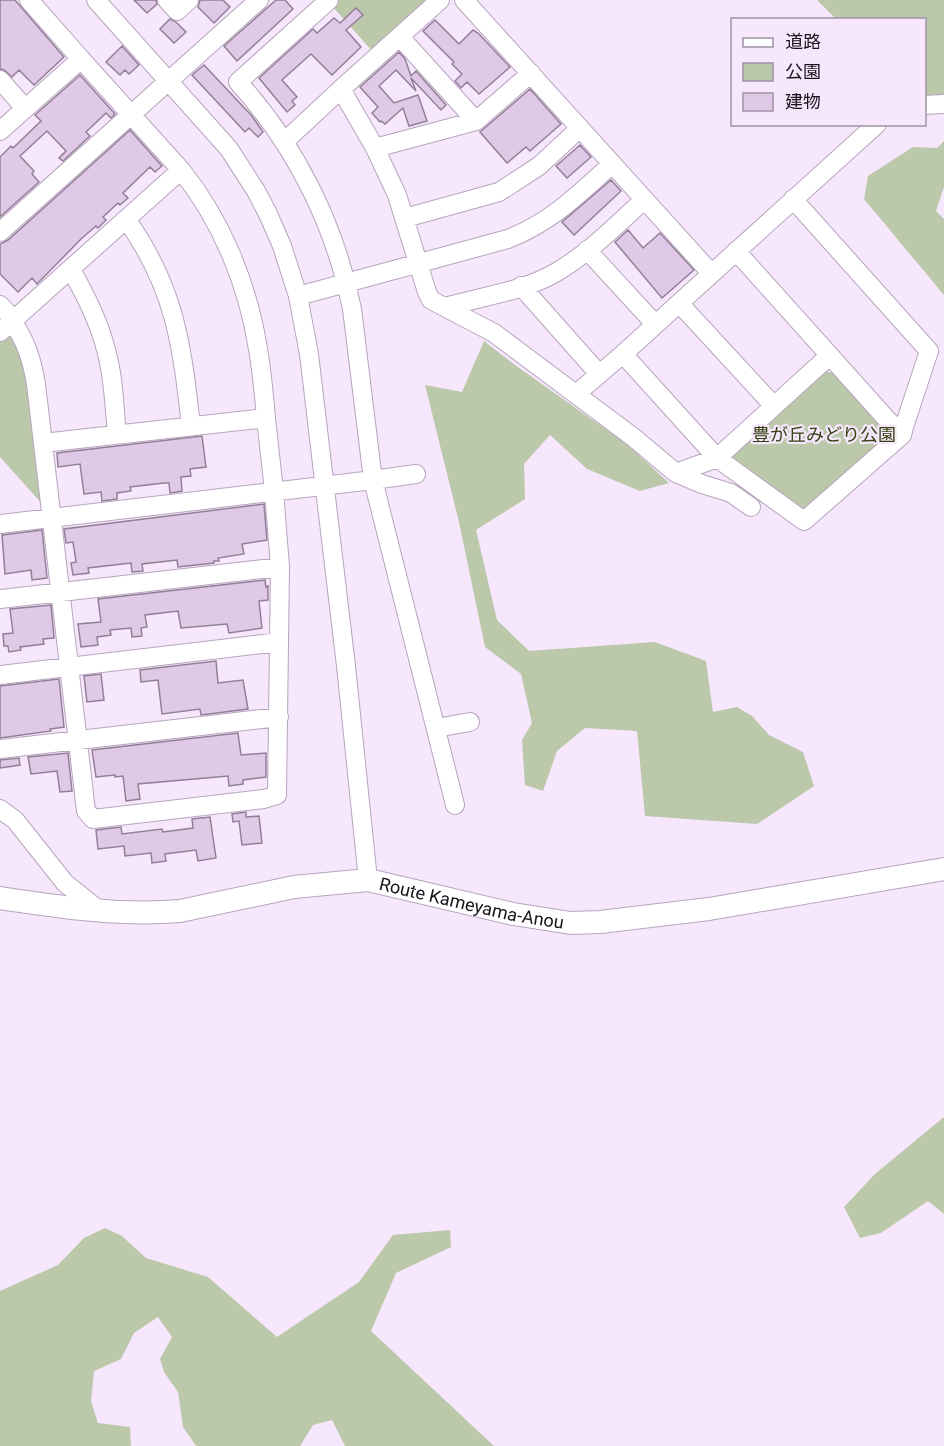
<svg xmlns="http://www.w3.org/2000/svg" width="944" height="1446" font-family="Roboto,'Noto Sans JP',sans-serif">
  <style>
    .green { fill: #bbc8aa }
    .building { fill: #e0c9e6; stroke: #927f97; stroke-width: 1.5 }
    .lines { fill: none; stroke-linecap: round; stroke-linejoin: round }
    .minor-casing { stroke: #b7a4bd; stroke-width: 20 }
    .major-casing { stroke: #b7a4bd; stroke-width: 24 }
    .minor { stroke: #fff; stroke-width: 18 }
    .major { stroke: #fff; stroke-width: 22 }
    .labels { text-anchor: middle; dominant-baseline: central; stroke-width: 4.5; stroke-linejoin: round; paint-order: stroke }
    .park-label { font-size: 18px; fill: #31410f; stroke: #f7e7fc }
    .street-label { font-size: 18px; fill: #19121b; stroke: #f7e7fc }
  </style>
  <rect width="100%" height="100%" fill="#f7e7fc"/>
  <path class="green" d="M338,0H432L374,53L332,6Z
    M817,0H944V96H925L924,20L836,19Z
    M944,141V187L936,211L944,219V295L864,199L868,176L913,147L937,148Z
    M9,335L13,336L24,355L44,506L0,457V340Z
    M484,341L515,365L628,445L669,483L640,491L587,469L550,435L524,464L525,499L476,530L497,620L529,651L655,642L706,661L713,712L737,707L752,716L769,735L803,752L814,786L757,824L645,816L637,731L585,728L557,751L543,791L525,785L522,740L532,723L521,674L485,647L459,522L425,385L462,392Z
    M821,371L838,373L893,437L802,516L725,459Z
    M944,1117V1214L928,1201L881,1233L860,1238L844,1207L875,1174Z
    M105,1228L122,1236L146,1258L208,1277L277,1337L359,1282L393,1235L450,1230L451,1247L396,1273L371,1331L494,1446H345L332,1420L313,1425L300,1446H196L183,1427L178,1392L164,1372L160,1359L172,1337L158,1317L134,1333L121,1359L94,1371L91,1401L98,1423L130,1427L131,1446H0V1291L58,1265L84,1238Z"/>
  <path class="building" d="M0,0H15L64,57L34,85L19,70L12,77L4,70L0,69Z
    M134,0H156L157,4L147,13Z
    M200,0H223L230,7L214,23L198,7Z
    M276,0H285L293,9L237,61L224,46Z
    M356,8L363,15L346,30L361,47L332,75L311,54L282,80L297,97L292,101L295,105L287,112L259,78L313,29L317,33L334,18L340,23Z
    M170,19L176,22L186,32L174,43L160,29Z
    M435,20L459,44L473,30L478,33L510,67L479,94L467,82L461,88L455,81L462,74L452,64L454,62L423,31Z
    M122,46L139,65L129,74L125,70L120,75L106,62Z
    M399,52L405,59L411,76L416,71L446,105L441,110L411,78L416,91L396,70L379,86L394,103L418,95L427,121L409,126L403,108L385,124L381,121L380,122L372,113L378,107L360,87Z
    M204,65L252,116L263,132L258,137L249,128L245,132L192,75Z
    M80,75L115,114L111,118L106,113L86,132L90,136L63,161L59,158L66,151L47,131L20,156L34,171L32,174L39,182L0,217V157L11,146L13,148L41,121L35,115Z
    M530,89L561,124L530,151L526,147L507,163L480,132Z
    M130,130L162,166L155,172L150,167L123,193L128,198L120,205L118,203L103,217L106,220L98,228L96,226L81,239L37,284L32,278L18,292L0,274V244L8,240Z
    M580,145L591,157L567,178L556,166Z
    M611,180L621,191L574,235L562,222Z
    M628,230L643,248L660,233L694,270L662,298L615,242Z
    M202,436L206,467L190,469L191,476L181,477L182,491L170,493L169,483H164L130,487L131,491L117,493V499L102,501L101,492L84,494L80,464L58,467L57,453Z
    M264,504L267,540L242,544L244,554L218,558L219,561H214V563L178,567L177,560L142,564L143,571L132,572L131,563L88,568L89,573L73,575L71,563L76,562L73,542L66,543L64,529Z
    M42,530L47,578L32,580L31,570L5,574L2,535Z
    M265,580L266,587L268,586V600L259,601L262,628L229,633L227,624L181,628L178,611L145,615L147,627L141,628L142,636L132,637L131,628L110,630L111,635L97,637L98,645L81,647L78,624L101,622L98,599Z
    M51,605L54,638L43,639L44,644L20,647L21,650L9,652L8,646H4L3,634L13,633L10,609Z
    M216,661L218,683L243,680L248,709L201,715L200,709L162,714L158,680L141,682L140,670Z
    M101,674L104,700L87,702L84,676Z
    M59,679L64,727L50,729L51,731L0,738V686Z
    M238,733L241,755L266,753V777L243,780V784L229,786L228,776L138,784L140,799L126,801L123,776L115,777V775L96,777L92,750Z
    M68,753L72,791L60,792L57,771L31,774L28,757Z
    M19,758L20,765L0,768V760Z
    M246,812V817L259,816L262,843L242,845L239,821L233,822L232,814Z
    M210,817L216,858L198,861L196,850L165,854L166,861L152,863L151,853L125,856L124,846L98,849L96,830L121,827L122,834L162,829L163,832L193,828L192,819Z"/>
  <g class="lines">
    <g class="minor-casing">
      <path id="minor" d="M96,0L229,149L256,191L268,214L282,246L298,296L309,354L346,666L368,880
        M167,0L177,11L189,0
        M440,0L341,89L375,148L476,121L531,73
        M464,0L711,273
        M400,37L476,121
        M81,59L181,170
        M0,80L25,108
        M924,105L944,104
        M0,131L81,59L29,0
        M284,142L341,89
        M375,148L397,195L427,292L431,300L494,333L633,437L676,473L702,484L731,493L751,507
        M405,218L499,192L539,166L580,128
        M126,219C175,287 182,345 191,426
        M0,232L259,0
        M587,250L655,324
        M736,251L892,425L904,427L929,351L793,199
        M71,269C85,295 99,321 106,350C114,377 114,406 117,434
        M521,286L599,374
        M298,296L508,239C551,222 578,195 612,164
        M679,303L774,406
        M0,305L14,320
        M445,307C480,297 524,291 555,273C588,254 616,225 644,200
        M12,321C26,341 32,360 36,384L86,811L93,819L264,799L277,795L280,567L274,491L266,418
        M0,332L181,170C222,221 248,285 258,349C262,372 264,395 266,418L43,443
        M623,354L717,458L804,521L902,435L904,427
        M576,394L623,354L877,124
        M676,473L717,458L829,356
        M416,474L373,480L455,805
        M0,524L373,480L352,309C335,225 296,146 238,82L329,0
        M0,599L280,567
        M0,675L279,642
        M436,728L470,722
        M0,749L279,717
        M0,809L15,820L65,883L100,911"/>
    </g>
    <g class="major-casing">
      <g id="major">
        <path id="s1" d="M0,898C60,907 119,916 180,911L294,887L368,880L513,914L571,923L600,922L709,909L944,869"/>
      </g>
    </g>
    <use href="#minor" class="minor"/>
    <use href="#major" class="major"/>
  </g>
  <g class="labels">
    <g class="park-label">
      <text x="824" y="434">豊が丘みどり公園</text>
    </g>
    <g class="street-label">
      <text stroke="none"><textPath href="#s1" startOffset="478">Route Kameyama-Anou</textPath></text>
    </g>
  </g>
  <rect x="731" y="18" width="195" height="108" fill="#f7e7fc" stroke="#9e92a2" stroke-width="1.5"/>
  <rect x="743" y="38" width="30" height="9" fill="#ffffff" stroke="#9e92a2" stroke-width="1.5"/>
  <text x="785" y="48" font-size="18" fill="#19121b">道路</text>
  <rect x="743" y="63" width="30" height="18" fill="#bbc8aa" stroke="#9e92a2" stroke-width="1.5"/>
  <text x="785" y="78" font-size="18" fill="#19121b">公園</text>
  <rect x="743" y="93" width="30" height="18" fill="#e0c9e6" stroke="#9e92a2" stroke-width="1.5"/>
  <text x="785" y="108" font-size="18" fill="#19121b">建物</text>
</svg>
